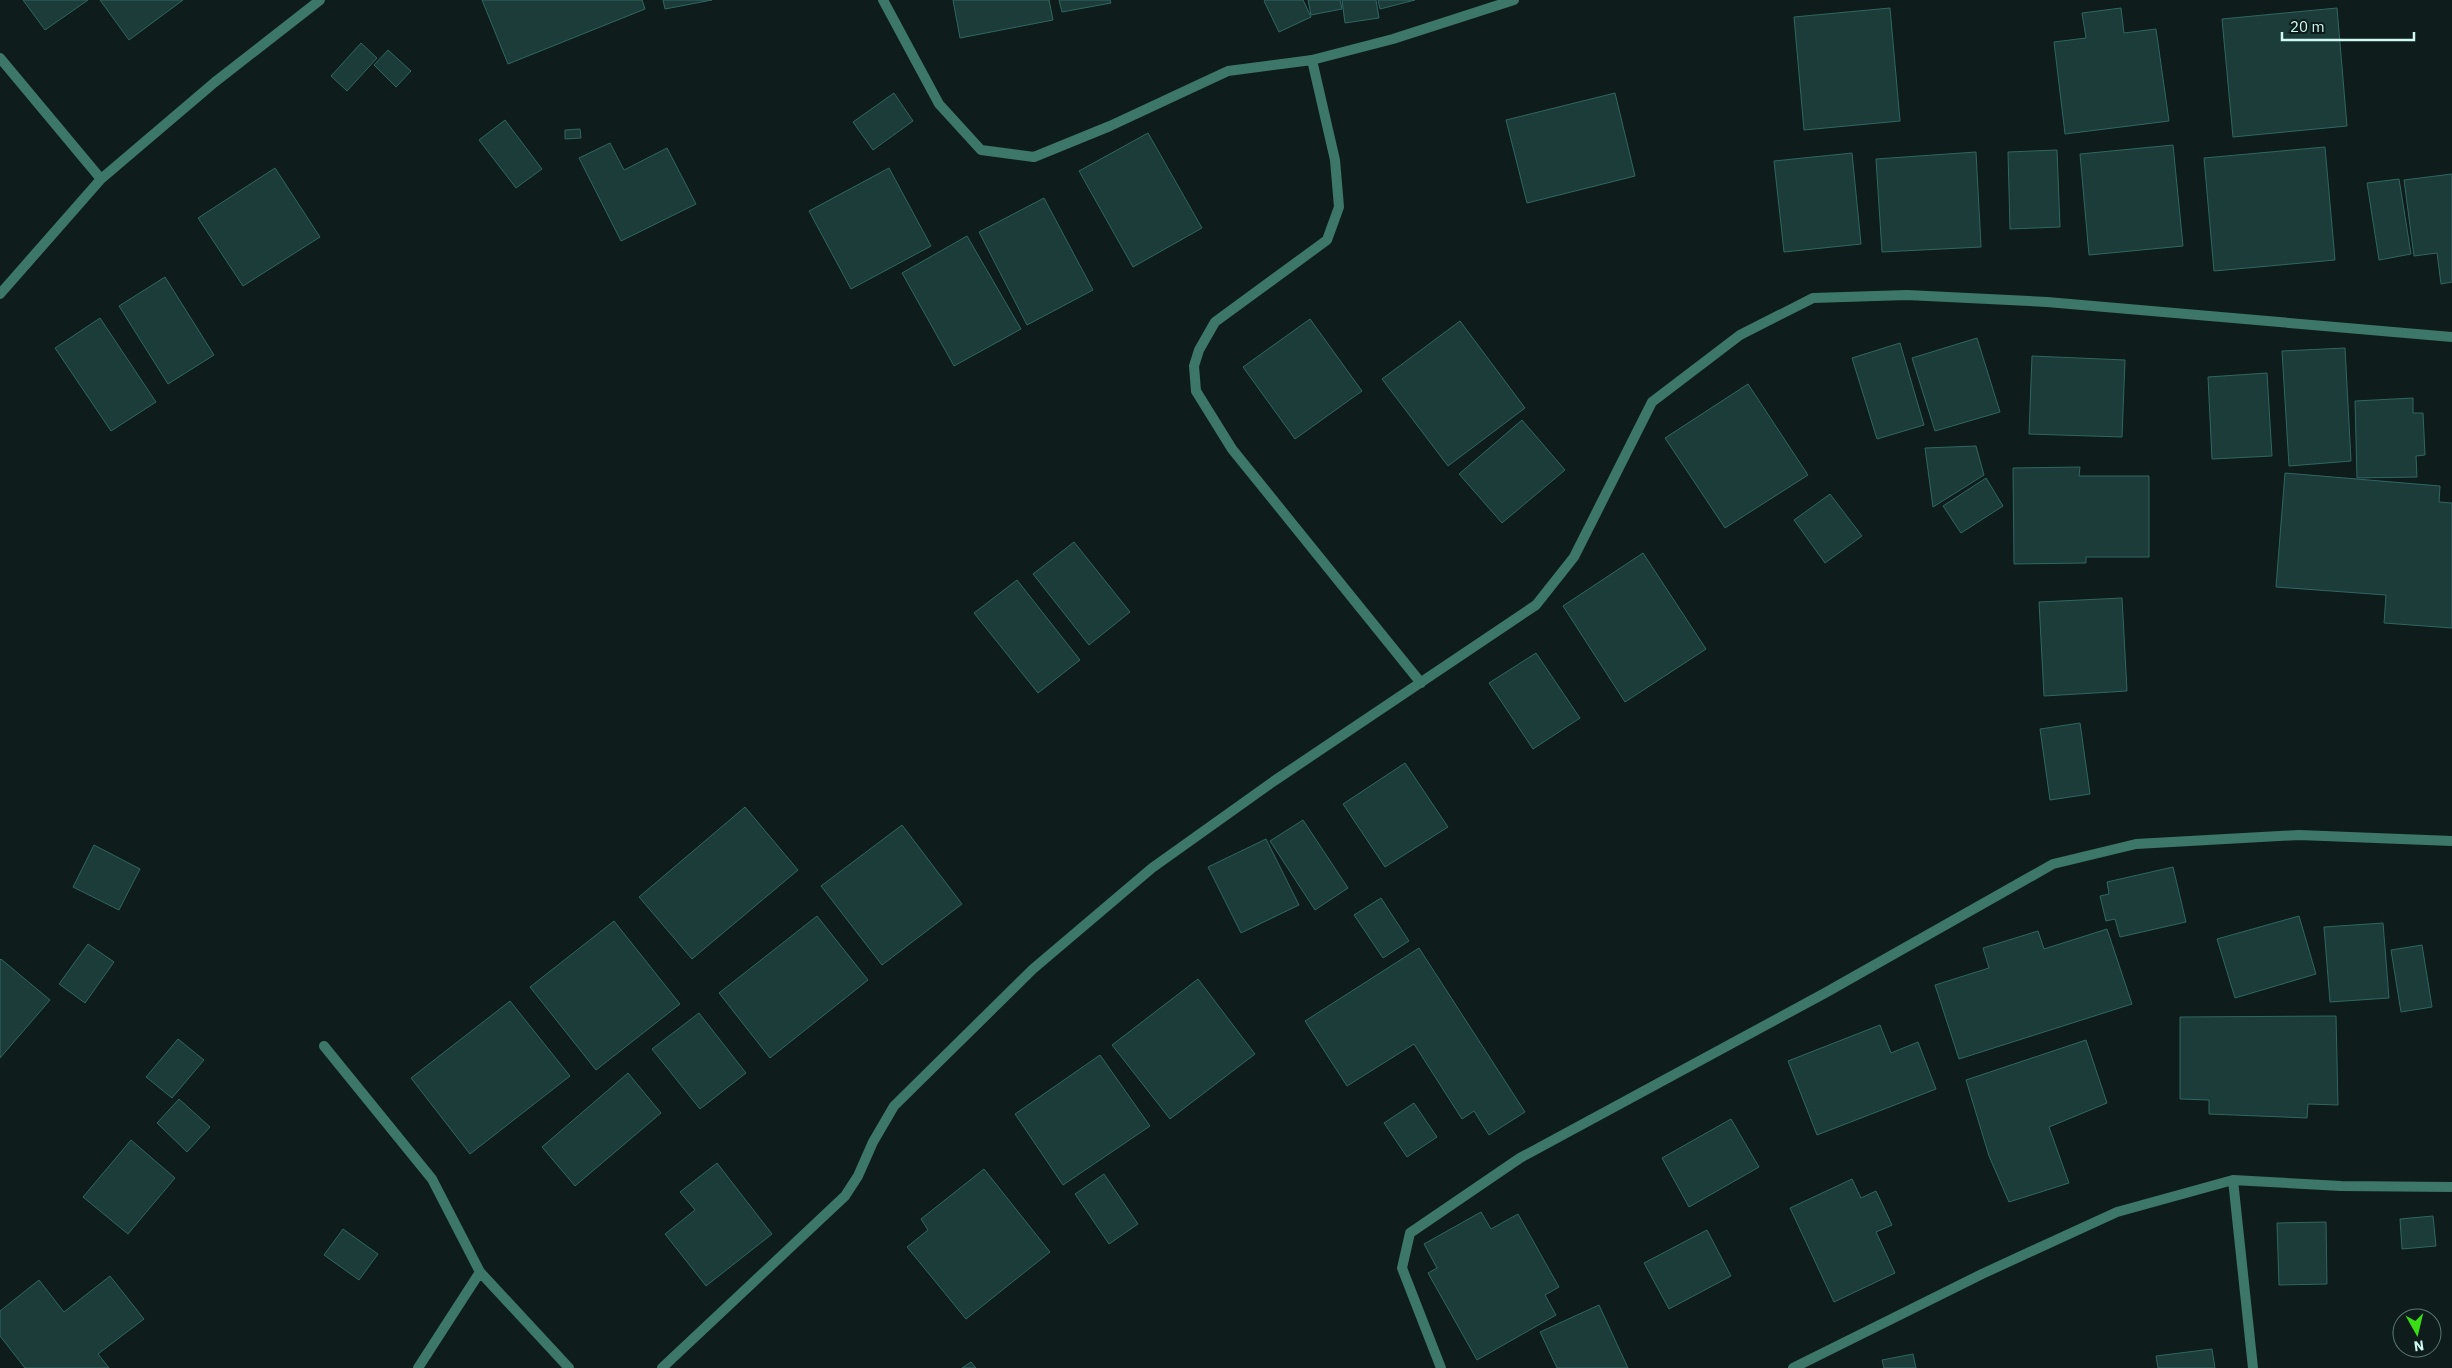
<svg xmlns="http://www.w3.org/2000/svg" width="2452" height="1368" font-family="'IBM Plex Sans',sans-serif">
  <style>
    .building { fill: #1c3c3a; stroke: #306662 }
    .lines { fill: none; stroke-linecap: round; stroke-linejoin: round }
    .street { stroke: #3d776a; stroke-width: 10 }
  </style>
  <rect width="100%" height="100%" fill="#0e1d1b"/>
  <path class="building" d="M23,0H88L45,30Z
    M100,0H183L129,40Z
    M482,0H642L645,9L508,64Z
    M663,0H712L665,9Z
    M953,0H1049L1053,20L960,38Z
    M1059,0H1110L1111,3L1062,12Z
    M1266,0H1303L1311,17L1279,32L1264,1Z
    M1308,0H1340L1342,9L1311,15Z
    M1342,0H1376L1379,18L1345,23Z
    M1378,0H1415L1380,9Z
    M1890,8L1900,121L1804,130L1794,17Z
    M2121,8L2124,33L2156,29L2169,121L2065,134L2054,42L2086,38L2082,13Z
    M2337,8L2347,126L2233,137L2222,19Z
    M361,43L377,58L347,91L331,76Z
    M388,50L411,71L396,87L374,65Z
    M894,93L913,121L873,150L853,122Z
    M1615,93L1635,176L1527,203L1506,120Z
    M505,120L542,169L516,188L479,140Z
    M580,129L581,138L565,139V130Z
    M1148,133L1202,228L1133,267L1079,171Z
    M610,143L624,170L667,148L696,204L621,241L579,158Z
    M2173,145L2183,246L2089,255L2080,154Z
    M2325,147L2335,260L2214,271L2204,158Z
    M2057,150L2060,227L2010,229L2008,152Z
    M1976,152L1981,247L1882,252L1876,159Z
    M1852,153L1861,244L1784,252L1774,161Z
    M275,168L320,237L243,286L198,218Z
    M889,168L931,246L851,289L809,211Z
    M2452,174V282L2441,284L2437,253L2414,256L2404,180Z
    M2399,179L2411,254L2379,260L2367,183Z
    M1044,198L1093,290L1027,325L979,232Z
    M967,236L1021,329L954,366L902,273Z
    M165,277L214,355L168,384L119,306Z
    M100,318L156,402L111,431L55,348Z
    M1310,319L1362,391L1295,439L1243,367Z
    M1460,321L1525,408L1448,466L1382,379Z
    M1977,338L2000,412L1935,431L1912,358Z
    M1900,343L1924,425L1877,439L1852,358Z
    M2345,348L2351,461L2289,466L2282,351Z
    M2032,356L2125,360L2122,437L2029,434Z
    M2267,373L2272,456L2212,459L2208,377Z
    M1748,384L1808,475L1725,528L1665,438Z
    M2413,398V413H2423L2425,455L2416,456L2417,477L2357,478L2355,401Z
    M1522,420L1565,470L1502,523L1459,474Z
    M1976,446L1984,475L1933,507L1925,448Z
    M2080,467L2079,476H2149V557H2086V563L2014,564L2013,468Z
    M2285,473L2440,486L2439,502L2452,503V628L2384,623L2386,595L2276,587Z
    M1986,478L2003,506L1961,533L1943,506Z
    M1830,494L1862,536L1825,563L1794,520Z
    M1074,542L1130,612L1089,645L1033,574Z
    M1643,553L1706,649L1625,702L1563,606Z
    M1017,580L1080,660L1038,693L974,613Z
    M2122,598L2127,691L2044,696L2039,602Z
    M1536,653L1580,718L1533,749L1489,683Z
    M2080,723L2090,794L2050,800L2040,729Z
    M1405,763L1448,827L1385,867L1343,804Z
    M745,807L798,870L692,959L639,897Z
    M1303,820L1348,888L1315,910L1270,841Z
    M902,825L962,904L882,965L821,886Z
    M1266,839L1299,905L1241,933L1208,867Z
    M94,845L140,869L119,910L73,887Z
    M2173,867L2186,922L2120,937L2115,919L2106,921L2100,896L2109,894L2107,882Z
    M1381,898L1409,941L1383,958L1354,915Z
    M817,916L868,980L770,1058L719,993Z
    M2299,916L2316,974L2235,998L2217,939Z
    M614,921L680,1004L596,1070L530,987Z
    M2383,923L2389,998L2330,1002L2324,927Z
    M2107,929L2132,1004L1959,1059L1935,985L1989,968L1983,948L2038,931L2044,949Z
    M88,944L114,962L85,1003L59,984Z
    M2422,945L2432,1007L2401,1012L2391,950Z
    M1419,948L1525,1112L1489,1135L1474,1111L1462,1119L1414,1044L1347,1086L1305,1021Z
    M1,959L50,1000L0,1058V960Z
    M1198,979L1255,1054L1170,1119L1112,1045Z
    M510,1001L570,1076L470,1154L411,1078Z
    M699,1013L746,1073L700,1109L652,1049Z
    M2336,1016L2338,1105L2308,1104L2307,1118L2209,1114V1100L2180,1099V1017Z
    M1880,1025L1891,1053L1918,1042L1936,1089L1817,1135L1788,1061Z
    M178,1039L204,1060L172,1098L146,1077Z
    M2086,1040L2107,1103L2049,1127L2069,1183L2009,1202L1989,1156L1966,1080Z
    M1100,1055L1150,1126L1063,1185L1015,1114Z
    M628,1073L661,1113L575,1186L542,1147Z
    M179,1099L210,1127L187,1152L157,1123Z
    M1414,1103L1437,1137L1407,1157L1384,1123Z
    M1731,1119L1759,1167L1689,1207L1662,1158Z
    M131,1140L175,1178L128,1234L83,1197Z
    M717,1163L772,1234L706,1286L665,1234L695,1210L680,1192Z
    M984,1169L1050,1252L966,1319L907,1247L928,1230L921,1219Z
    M1104,1174L1138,1224L1109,1244L1075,1194Z
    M1852,1179L1861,1198L1876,1191L1892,1225L1876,1232L1895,1273L1834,1302L1790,1208Z
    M1481,1212L1491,1229L1518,1214L1559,1287L1545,1295L1556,1315L1477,1360L1428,1273L1437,1268L1424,1244Z
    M2433,1216L2436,1246L2402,1249L2400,1219Z
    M2326,1222L2327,1284L2279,1285L2277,1223Z
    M343,1229L378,1254L359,1280L324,1255Z
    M1707,1230L1731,1276L1669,1309L1644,1263Z
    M110,1276L144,1319L98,1354L109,1368H25L0,1336V1311L39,1280L64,1312Z
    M1599,1305L1628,1368H1557L1540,1332Z
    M2212,1349L2215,1368H2158L2156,1356Z
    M1913,1354L1916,1368H1884L1882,1360Z
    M971,1362L976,1368H962Z"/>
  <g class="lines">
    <path class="street" d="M883,0L939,104L981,150L1034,157L1110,126L1228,71L1312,60L1393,39L1514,0
      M0,58L101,179
      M1312,60L1335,160L1339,207L1327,240L1215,322L1199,350L1194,366L1196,391L1232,449L1421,683
      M0,294L101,179L215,82L320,0
      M324,1046L432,1179L480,1272
      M2233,1180L2253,1368
      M418,1368L480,1272L569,1368
      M662,1368L845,1196L858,1176L873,1142L894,1106L1033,969L1152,868L1274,781L1536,605L1574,557L1652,402L1740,335L1813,298L1907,295L2047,302L2452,337
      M1441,1368L1402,1268L1410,1233L1520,1158L1825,993L2053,864L2136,844L2299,835L2452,841
      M1793,1368L1982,1274L2117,1212L2233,1180L2341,1186L2452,1187"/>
  </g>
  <g transform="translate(2417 1333) rotate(172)"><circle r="24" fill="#0e1d1b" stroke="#5b7571"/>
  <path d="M0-4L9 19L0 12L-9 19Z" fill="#39de17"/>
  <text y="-8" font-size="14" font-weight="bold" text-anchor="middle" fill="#cffaf3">N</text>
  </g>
  <path d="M2282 32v8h132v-8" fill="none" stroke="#cffaf3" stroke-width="2.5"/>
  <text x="2290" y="32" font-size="15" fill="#cffaf3" stroke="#0e1d1b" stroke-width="4" paint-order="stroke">20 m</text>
</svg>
